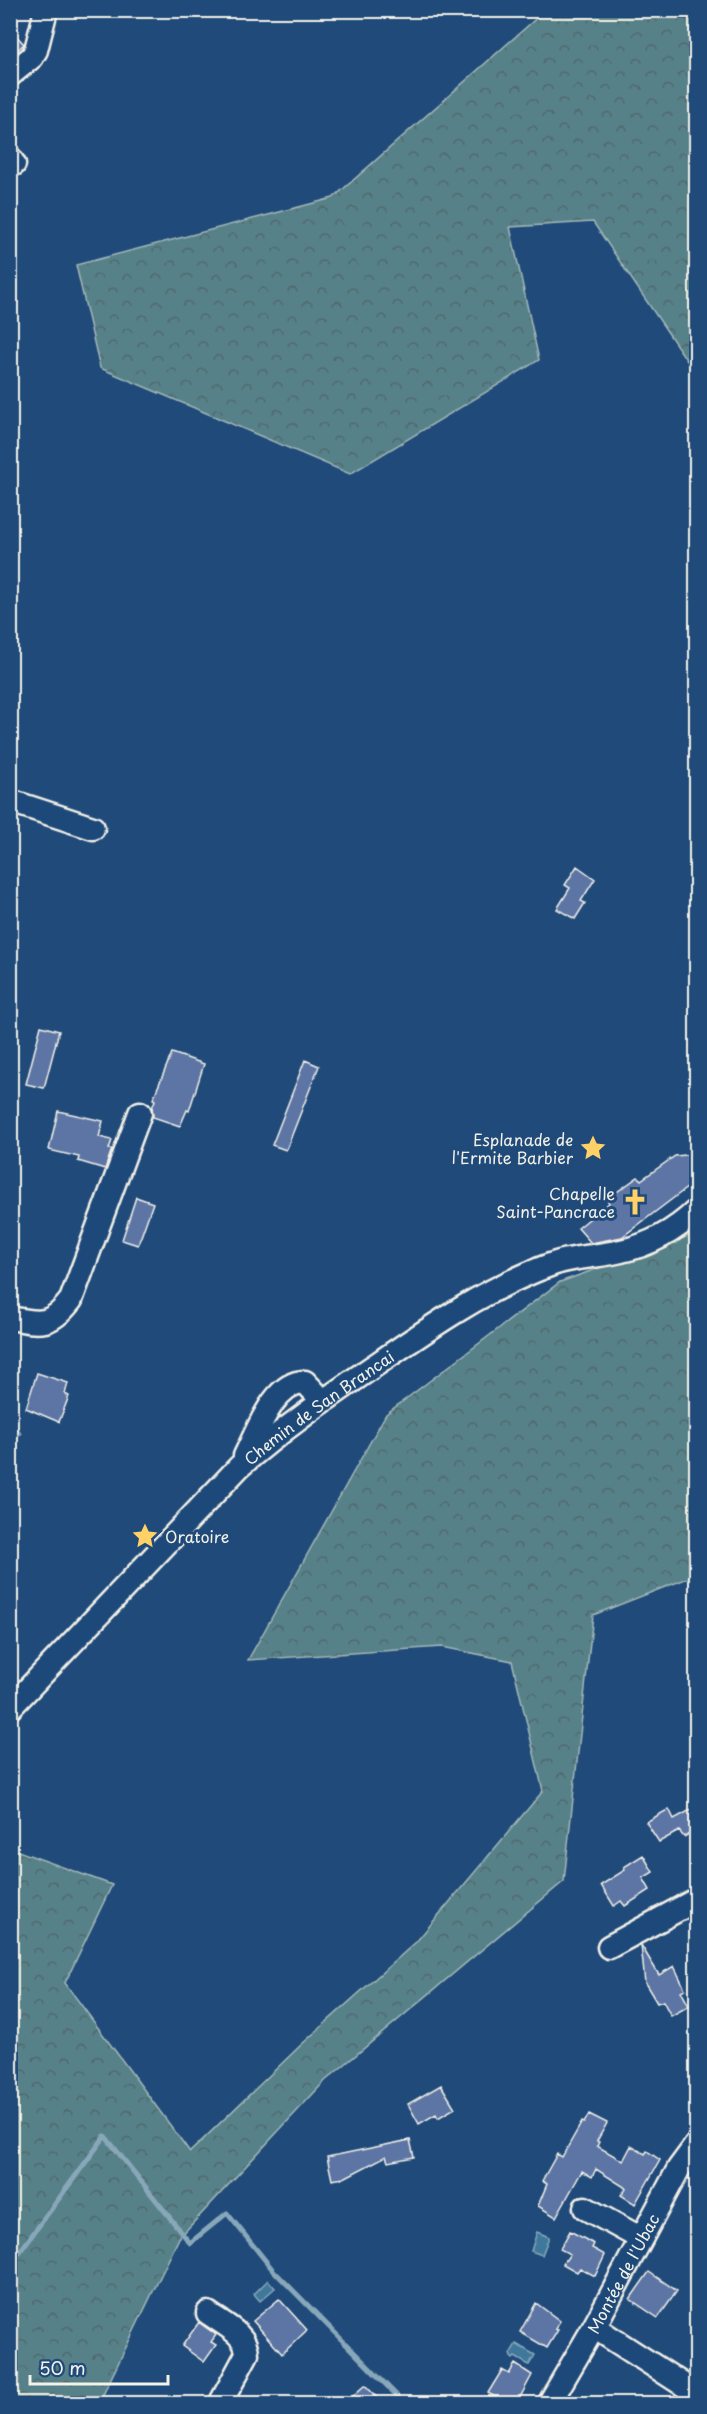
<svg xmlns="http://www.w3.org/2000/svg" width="707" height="2414" font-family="'Playpen Sans',sans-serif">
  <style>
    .forest { fill: url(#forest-crowns); stroke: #a5b9b8; stroke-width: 1.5 }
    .water { fill: #40789b; stroke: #88a8ba; stroke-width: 1.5 }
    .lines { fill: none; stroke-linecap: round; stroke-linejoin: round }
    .stream { stroke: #88a8ba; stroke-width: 5 }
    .building { fill: #5c75a5; stroke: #f4f1e8; stroke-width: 1.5 }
    .minor-casing { stroke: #f4f1e8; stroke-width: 27 }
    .minor { stroke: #1f4a7a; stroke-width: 22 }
    .labels { text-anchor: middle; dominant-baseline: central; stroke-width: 6; stroke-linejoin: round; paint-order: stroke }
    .poi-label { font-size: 16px; fill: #f4f1e8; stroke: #1f4a7a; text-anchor: end }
    .street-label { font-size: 16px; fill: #f4f1e8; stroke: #1f4a7a }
  </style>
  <defs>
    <pattern id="forest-crowns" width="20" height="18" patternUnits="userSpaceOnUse" patternTransform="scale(1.5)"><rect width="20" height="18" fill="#568189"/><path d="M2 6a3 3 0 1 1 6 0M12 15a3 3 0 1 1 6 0" fill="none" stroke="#50676b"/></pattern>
  </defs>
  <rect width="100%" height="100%" fill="#1f4a7a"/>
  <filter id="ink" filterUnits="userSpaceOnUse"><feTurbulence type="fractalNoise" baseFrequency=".0167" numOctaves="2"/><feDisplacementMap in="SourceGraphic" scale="12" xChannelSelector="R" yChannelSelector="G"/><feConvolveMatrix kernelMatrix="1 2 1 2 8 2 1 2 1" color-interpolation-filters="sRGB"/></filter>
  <g filter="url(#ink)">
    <path class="forest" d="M574,10L696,11V374L593,222L510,227L539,360L350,474L100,368L76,265L333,198L540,15Z
      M696,1230V1575L593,1615L564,1881L325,2081L179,2238L99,2403H11L10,1848L112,1885L65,1983L190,2152L302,2044L416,1942L543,1791L512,1661L442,1647L248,1660L386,1414L560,1282L689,1236Z"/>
    <path class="water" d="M11,1425L18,1428L21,1434L16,1436L11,1451Z
      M537,2232L549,2237L542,2255L531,2251Z
      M268,2280L275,2288L260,2301L254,2294Z
      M516,2344L535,2355L529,2365L515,2357L513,2359L511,2357L510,2354Z"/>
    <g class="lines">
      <path class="stream" d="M10,2265L105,2136L190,2243L227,2213L273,2270L405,2404"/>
    </g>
    <path class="building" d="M10,29L24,44L10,57Z
      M577,866L595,879L581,901L585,903L575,919L557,909L570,888L565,885Z
      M41,1026L59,1031L44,1088L26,1084Z
      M172,1053L204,1064L189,1111L187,1110L180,1126L153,1117L152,1108L155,1100L153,1099Z
      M305,1060L319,1066L286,1150L272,1145Z
      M58,1111L103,1121L99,1137L112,1140L109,1149H112L105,1169L78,1161L79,1157L49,1150Z
      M696,1154V1181L622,1237L591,1243L578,1228L609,1203L607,1199L638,1177L641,1180L675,1156Z
      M136,1197L153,1203L138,1245L122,1240Z
      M37,1373L68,1383L65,1394L69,1396L59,1422L26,1408Z
      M696,1807V1830L684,1837L679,1831L659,1842L646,1822L669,1809L674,1819Z
      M643,1855L653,1872L643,1878L650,1890L625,1906L621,1901L614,1906L601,1885L625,1870L624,1867Z
      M641,1945L659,1975L674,1966L685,1989L681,1991L689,2006L671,2016L663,2001L657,2003L645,1983Z
      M441,2085L455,2108L438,2118L436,2114L419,2124L408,2104Z
      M589,2114L607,2123L597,2141L599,2142L597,2146L623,2161L631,2146L645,2154L647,2151L660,2160L635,2204L621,2195L626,2188L596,2169L592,2177L582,2171L556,2217L538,2206L547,2184L542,2181L557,2154L562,2157L582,2122L584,2123Z
      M410,2140L414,2157L388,2162L386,2156L344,2178L332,2180L327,2157Z
      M570,2231L594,2244L592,2248L605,2255L595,2276L580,2268L577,2272L563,2264L570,2254L560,2249Z
      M649,2272L677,2291L658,2318L630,2299Z
      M279,2299L307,2330L282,2354L253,2321Z
      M536,2303L560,2321L555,2329L558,2330L547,2348L520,2332Z
      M199,2322L216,2335L211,2342L216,2345L204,2362L182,2346Z
      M515,2364L532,2375L517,2403H506L488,2393L502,2370L509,2374Z
      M365,2385L382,2403H345Z"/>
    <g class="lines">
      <g class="minor-casing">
        <g id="minor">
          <path d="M10,75L32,57L36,50L46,10"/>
          <path d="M10,158L14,164"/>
          <path d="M10,801L93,828"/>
          <path d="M10,1318C41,1324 51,1326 71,1300L140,1113"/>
          <path d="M245,1456C257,1433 274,1381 305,1382L323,1401"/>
          <path id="s1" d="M10,1708L239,1467C282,1429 329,1397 377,1364C432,1326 487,1288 550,1265C572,1256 598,1257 621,1251C650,1245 675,1231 696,1211"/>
          <path d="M609,1947L696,1900"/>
          <path d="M585,2208L640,2238"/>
          <path d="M208,2313C223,2324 247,2334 247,2354L220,2404"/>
          <path d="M594,2327L696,2393"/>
          <path id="s2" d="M549,2404L594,2327L679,2168L696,2145"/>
        </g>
      </g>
      <use href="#minor" class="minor"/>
    </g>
  </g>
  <defs>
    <g id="sight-bare" transform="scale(2.07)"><path d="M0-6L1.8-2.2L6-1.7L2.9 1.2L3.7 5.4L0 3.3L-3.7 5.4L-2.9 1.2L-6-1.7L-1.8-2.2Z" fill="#ffd166" stroke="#1f4a7a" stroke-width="2.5" paint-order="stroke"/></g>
    <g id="church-bare" transform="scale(2.07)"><path d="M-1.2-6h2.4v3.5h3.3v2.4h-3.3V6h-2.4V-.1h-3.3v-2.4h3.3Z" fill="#ffd166" stroke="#1f4a7a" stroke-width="2.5" paint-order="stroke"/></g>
  </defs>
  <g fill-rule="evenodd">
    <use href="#sight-bare" x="593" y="1148"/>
    <use href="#church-bare" x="635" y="1202"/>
    <use href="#sight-bare" x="145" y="1536"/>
  </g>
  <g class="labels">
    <g class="poi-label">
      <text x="573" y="1139">Esplanade de<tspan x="573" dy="18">l'Ermite Barbier</tspan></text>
      <text x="615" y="1193">Chapelle<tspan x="615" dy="18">Saint-Pancrace</tspan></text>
      <text x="165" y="1536" text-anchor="start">Oratoire</text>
    </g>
    <g class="street-label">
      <text stroke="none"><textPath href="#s1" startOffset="432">Chemin de San Brancai</textPath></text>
      <text stroke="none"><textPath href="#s2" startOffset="150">Montée de l'Ubac</textPath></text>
    </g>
  </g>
  <rect width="707" height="2414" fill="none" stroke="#1f4a7a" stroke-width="36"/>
  <rect x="18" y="18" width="671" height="2378" fill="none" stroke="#f4f1e8" stroke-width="2" filter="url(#ink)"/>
  <path d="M30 2375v9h138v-9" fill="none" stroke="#f4f1e8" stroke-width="3"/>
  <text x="39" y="2375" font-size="18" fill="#f4f1e8" stroke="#1f4a7a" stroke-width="4.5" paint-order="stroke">50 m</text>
</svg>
